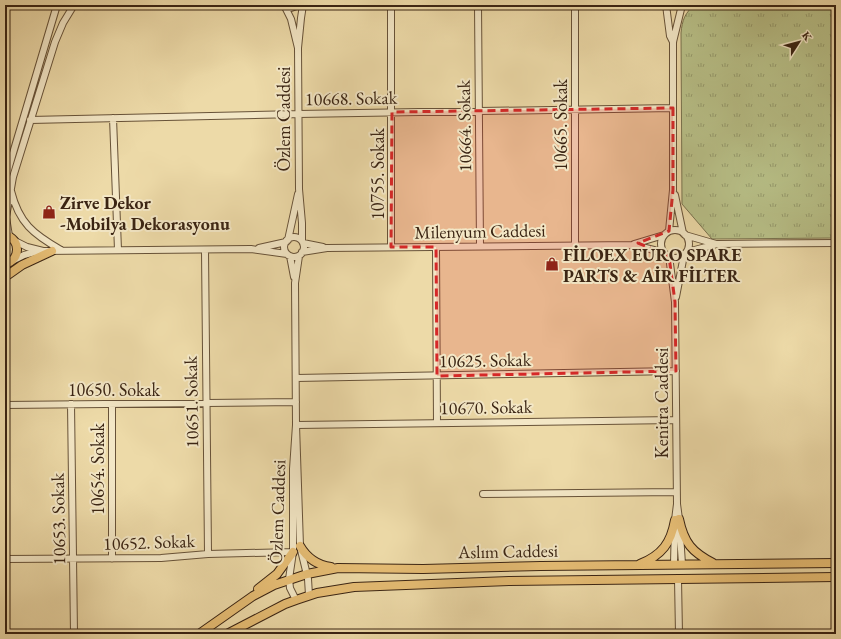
<svg xmlns="http://www.w3.org/2000/svg" width="841" height="639" font-family="'EB Garamond',serif">
  <style>
    .grass { fill: url(#grass-tufts); stroke: #79724e }
    .lines { fill: none; stroke-linecap: round; stroke-linejoin: round }
    .minor-casing { stroke: #675238; stroke-width: 8 }
    .major-casing { stroke: #3a2413; stroke-width: 10 }
    .minor { stroke: #f3e7c6; stroke-width: 6 }
    .major { stroke: #e6bd74; stroke-width: 8 }
    .marked { fill: #d62828; fill-opacity: 0.2; stroke: #d62828; stroke-width: 3; stroke-dasharray: 8 5; stroke-linejoin: round }
    .labels { text-anchor: middle; dominant-baseline: central; stroke-width: 4; stroke-linejoin: round; paint-order: stroke }
    .street-label { font-size: 18px; fill: #3a2413; stroke: #f3e7c6 }
    .poi-label { font-size: 18px; font-weight: bold; fill: #3a2413; stroke: #f3e7c6; text-anchor: start }
  </style>
  <defs>
    <pattern id="grass-tufts" width="24" height="20" patternUnits="userSpaceOnUse"><rect width="24" height="20" fill="#b8c088"/><path d="M3 7l-1-3M5 7V3M7 7l1-3M15 17l-1-3M17 17v-4M19 17l1-3" fill="none" stroke="#979c6e"/></pattern>
  </defs>
  <rect width="100%" height="100%" fill="#eddaa8"/>
  <filter id="stains"><feTurbulence type="fractalNoise" baseFrequency=".005" numOctaves="4"/><feColorMatrix values="0 0 0 0 .2 0 0 0 0 .09 0 0 0 0 .02 0 0 0 .5 -.17"/></filter>
  <radialGradient id="worn" r=".72"><stop offset=".6" stop-color="#630" stop-opacity="0"/><stop offset="1" stop-color="#630" stop-opacity=".3"/></radialGradient>
  <path class="grass" d="M695,5H836V238L712,239L682,204L681,33C682,21 685,12 695,5Z"/>
  <g class="lines">
    <g class="minor-casing">
      <path id="minor" d="M284,5L291,19L298,48L301,18L303,5
        M285,5L291,8L300,5
        M391,5V247
        M478,5L480,246
        M575,5V245
        M666,5L670,36L673,42
        M669,5H678
        M298,48L299,189L302,223V241
        M113,118L118,250
        M30,120L298,114L673,108
        M5,180L57,5
        M11,191C19,223 33,234 61,250
        M675,195L683,233
        M661 244a14 14 0 1 1 28 0a14 14 0 1 1-28 0Z
        M669,231L673,190V42L682,5
        M685,235L716,244
        M9,236L6,217L13,177L55,42L63,23L74,5
        M284 247a10 10 0 1 1 20 0a10 10 0 1 1-20 0Z
        M288,240L298,194
        M15,241L27,247L43,251L251,249L287,254
        M303,243L323,247
        M634,244L664,235
        M436,247L437,423
        M259,248L286,242
        M205,250L208,554
        M302,252L327,248L633,245L654,250L667,256
        M687,252L717,244L836,243
        M290,256L294,277
        M299,256L295,283L296,425L676,420
        M669,256L675,302L677,504
        M12,261L24,255L39,251
        M676,297L684,255
        M296,378L676,371
        M71,404L74,634
        M112,404V559
        M5,405L296,402
        M483,494L676,492
        M5,559L161,558L208,554L293,552
        M674,564L675,520L677,504L679,519L682,564
        M678,579L679,634
        M296,600L290,588L289,579L293,552V469L296,425L300,546L308,579L309,595"/>
    </g>
    <g class="major-casing">
      <path id="major" d="M5,235C21,239 21,260 5,264
        M5,277L22,265L52,251
        M679,519C684,543 692,552 713,563
        M300,546C307,558 316,565 331,567
        M640,564C662,555 671,543 675,520
        M258,589L277,574L293,552
        M199,634L253,596L274,585L307,574L338,568L423,569L541,566L836,563
        M227,634L285,604L296,600L317,593L354,587L509,581L836,577"/>
    </g>
    <use href="#minor" class="minor"/>
    <use href="#major" class="major"/>
  </g>
  <path class="marked" d="M673,108V190L669,231L638,243L669,256L675,302L676,371L437,376L436,247H391L392,112Z"/>
  <defs>
    <g id="shop-bare" transform="scale(1.08)"><path d="M-5-2.5h2.3a2.7 3.5 0 0 1 5.4 0H5L5.5 6h-11ZM-1.5-2.5h3a1.5 2.3 0 0 0-3 0Z" fill="#8f2418" stroke="#f3e7c6" stroke-width="2.5" paint-order="stroke"/></g>
  </defs>
  <g fill-rule="evenodd">
    <use href="#shop-bare" x="49" y="212"/>
    <use href="#shop-bare" x="552" y="264"/>
  </g>
  <g class="labels">
    <g class="street-label">
      <text transform="translate(351 98) rotate(-1)">10668. Sokak</text>
      <text transform="translate(283 119) rotate(-90)">Özlem Caddesi</text>
      <text transform="translate(560 125) rotate(-90)">10665. Sokak</text>
      <text transform="translate(464 126) rotate(-91)">10664. Sokak</text>
      <text transform="translate(377 174) rotate(-90)">10755. Sokak</text>
      <text transform="translate(480 231) rotate(-1)">Milenyum Caddesi</text>
      <text transform="translate(485 360) rotate(-1)">10625. Sokak</text>
      <text x="114" y="389">10650. Sokak</text>
      <text transform="translate(191 402) rotate(-91)">10651. Sokak</text>
      <text transform="translate(661 403) rotate(-90)">Kenitra Caddesi</text>
      <text transform="translate(486 407) rotate(-1)">10670. Sokak</text>
      <text transform="translate(97 469) rotate(-90)">10654. Sokak</text>
      <text transform="translate(277 512) rotate(-88)">Özlem Caddesi</text>
      <text transform="translate(58 519) rotate(-91)">10653. Sokak</text>
      <text transform="translate(149 542) rotate(-2)">10652. Sokak</text>
      <text transform="translate(508 551) rotate(-1)">Aslım Caddesi</text>
    </g>
    <g class="poi-label">
      <text x="60" y="202">Zirve Dekor<tspan x="60" dy="21">-Mobilya Dekorasyonu</tspan></text>
      <text x="563" y="254">FİLOEX EURO SPARE<tspan x="563" dy="21">PARTS &amp; AİR FİLTER</tspan></text>
    </g>
  </g>
  <rect width="841" height="639" fill="none" stroke="#eddaa8" stroke-width="20"/>
  <rect x="6" y="6" width="829" height="627" fill="none" stroke="#3a2413" stroke-width="2"/>
  <rect x="10" y="10" width="821" height="619" fill="none" stroke="#3a2413"/>
  <g transform="translate(799 42) rotate(54)" stroke="#f3e7c6" stroke-width="3" paint-order="stroke">
  <path d="M0-3L7 15L0 10L-7 15Z" fill="#3a2413"/>
  <text y="-6" font-size="11" font-weight="bold" text-anchor="middle" fill="#3a2413">K</text>
  </g>
  <rect width="100%" height="100%" filter="url(#stains)"/>
  <rect width="100%" height="100%" fill="url(#worn)"/>
</svg>
